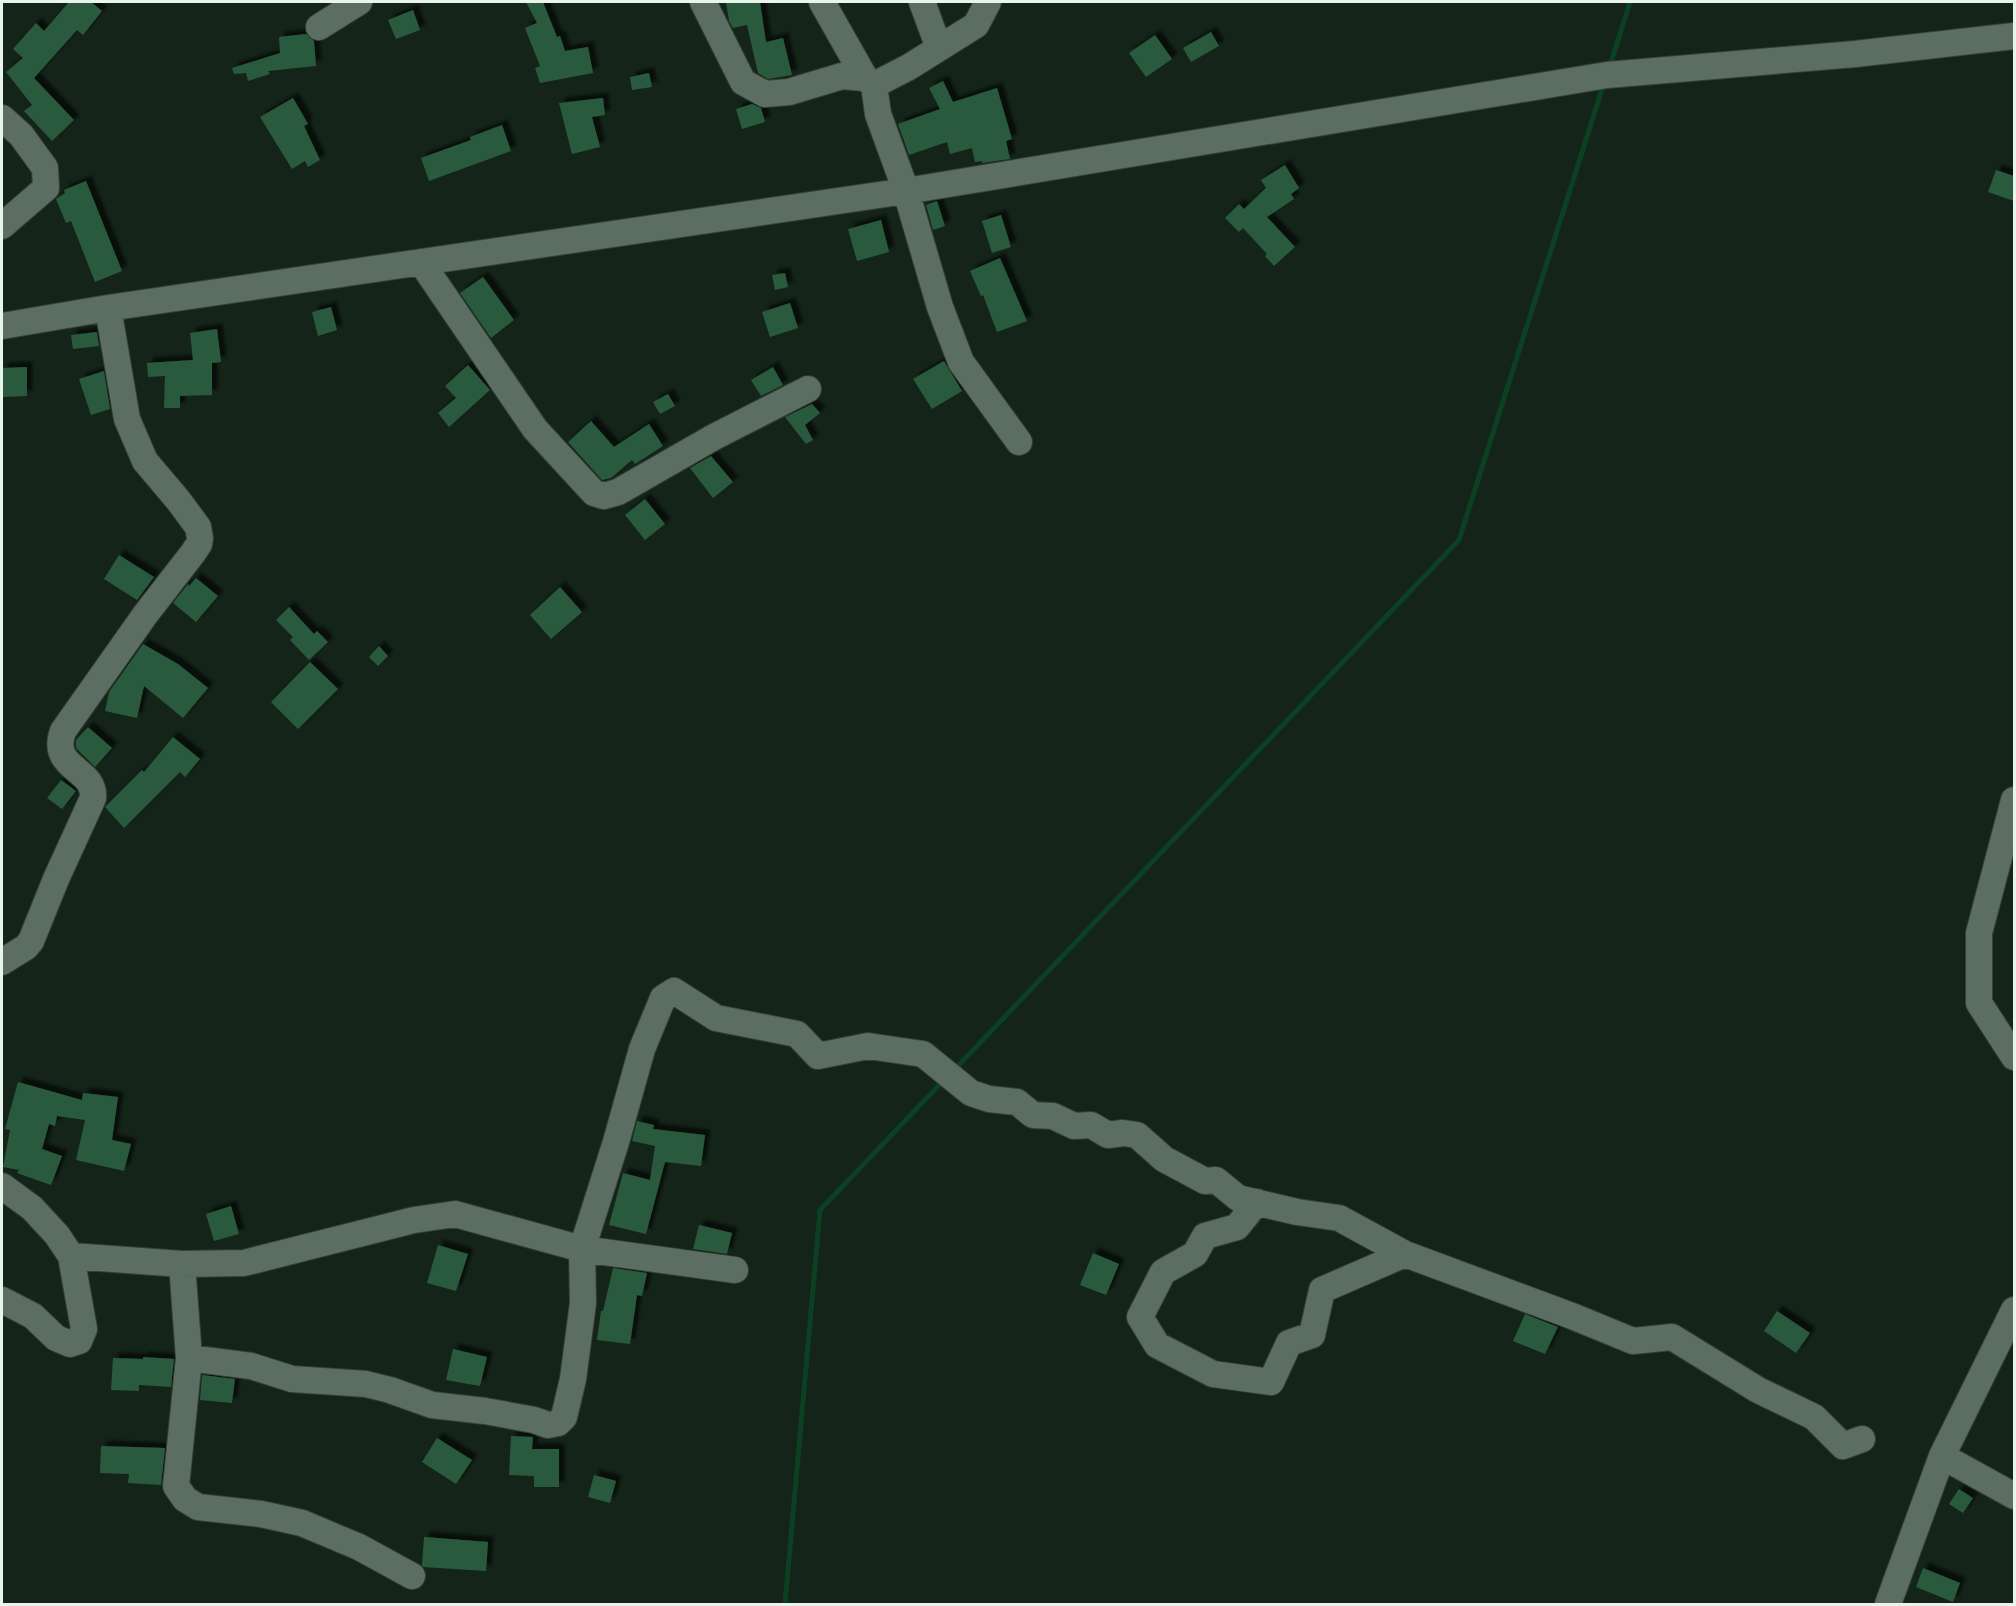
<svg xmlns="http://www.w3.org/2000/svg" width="2016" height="1606" font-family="'Roboto Condensed',sans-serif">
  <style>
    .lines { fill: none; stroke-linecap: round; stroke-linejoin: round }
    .stream { stroke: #0c4023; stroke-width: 5 }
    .building { fill: #2a5a3c; filter: url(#shadow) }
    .minor-casing { stroke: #344038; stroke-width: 28 }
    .minor { stroke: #5b6e61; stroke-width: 26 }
  </style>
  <defs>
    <filter id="shadow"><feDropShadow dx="5.5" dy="-5.5" stdDeviation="1.5" flood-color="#0009"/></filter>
  </defs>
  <rect width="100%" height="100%" fill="#142419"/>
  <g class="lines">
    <path class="stream" d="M1609,69L1630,2
      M954,1070L1459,540L1604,83
      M785,1604L820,1210L943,1081"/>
  </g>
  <path class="building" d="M69,2H91L102,11L83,35L77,30L34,78L74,120L52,141L24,111L32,105L6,72L23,58L13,49L36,23L44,31Z
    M526,2H543L557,37L560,36L565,51L588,47L593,73L540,83L535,68L540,66L525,28L537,23Z
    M726,2H760L766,42L783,38L792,75L768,79L758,73L747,25L733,28L729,21Z
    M413,10L420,30L396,39L388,20Z
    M1211,32L1219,46L1191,62L1183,48Z
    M306,34L314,41L316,66L268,71L270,74L248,81L246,73L234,74L232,68L280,53L279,37Z
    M1155,35L1172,59L1146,77L1129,53Z
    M649,73L652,87L632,90L630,77Z
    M943,81L953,102L997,88L1012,139L1006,141L1010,159L982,163V161L975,162L972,148L950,154L947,142L909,155L898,124L940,109L929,88Z
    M293,98L308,124L304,126L320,160L308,167L305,161L292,169L260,117Z
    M603,98L605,115L592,117L600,147L572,154L559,103Z
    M752,104L761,108L765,122L742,129L736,109Z
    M502,125L511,151L429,181L421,158L471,140L470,137Z
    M1285,165L1299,188L1291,194L1294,199L1267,217L1295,247L1274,266L1265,256L1267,254L1243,228L1239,232L1225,218L1239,204L1244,209L1266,188L1261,180Z
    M1996,170L2014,176V201L1988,192Z
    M86,181L122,271L95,282L71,221L66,223L56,199L65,193L64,190Z
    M937,201L945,226L933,230L926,205Z
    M1001,215L1011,247L992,253L982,221Z
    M881,220L889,252L857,261L848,229Z
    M1000,258L1027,321L997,332L983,295L981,296L970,271Z
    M785,273L788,287L775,290L772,275Z
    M483,277L514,320L491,338L460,293Z
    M790,303L798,328L770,337L762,312Z
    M331,307L337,330L318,336L312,312Z
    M217,329L221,362L212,363V395L180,396V408H164L165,376L148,377L147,363L193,360L190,333Z
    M97,332L99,346L73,349L71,335Z
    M944,361L962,391L932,409L913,379Z
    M468,365L490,390L449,427L438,413L456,398L445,386Z
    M27,367V396L2,397V368Z
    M773,367L783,385L761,396L751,380Z
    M104,371L110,409L91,415L79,379Z
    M668,394L675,406L660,414L653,402Z
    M812,404L820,413L805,425L813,440L806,444L785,417Z
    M591,421L614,447L649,424L663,446L635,464L632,460L611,478L602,480L568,442Z
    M711,456L733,482L713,498L690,468Z
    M645,499L665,524L645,540L625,515Z
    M119,555L154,577L137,600L104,579Z
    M196,578L218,596L196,622L173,603L188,584L189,586Z
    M560,587L582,612L551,639L530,615Z
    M289,607L314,634L317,631L328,642L309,660L290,640L293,637L276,620Z
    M143,644L178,664L208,688L183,718L144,686L137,718L105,711L109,692Z
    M379,646L388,656L378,666L369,657Z
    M310,662L338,689L298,729L271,702Z
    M88,727L112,748L95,767L76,748V740Z
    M173,737L200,759L185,777L180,772L124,828L105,807L142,770L144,772Z
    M61,780L76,791L62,809L47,798Z
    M18,1082L82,1100L83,1093L118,1097L112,1140L131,1144L124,1171L76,1160L85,1120L57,1116L55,1126L49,1124L42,1149L62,1156L51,1185L17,1173L19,1170L3,1167L10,1130L5,1129Z
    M637,1121L654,1125L653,1129L705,1135L701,1166L665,1162L646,1234L609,1225L623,1173L650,1180L655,1146L632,1141Z
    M231,1206L239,1234L214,1241L206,1214Z
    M699,1225L732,1233L727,1254L693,1249Z
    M438,1245L468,1254L456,1291L427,1283Z
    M1093,1253L1119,1264L1106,1295L1080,1285Z
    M613,1268L647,1273L642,1296L637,1295L630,1344L597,1340L601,1311H603Z
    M1777,1311L1810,1333L1796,1353L1764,1331Z
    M1525,1314L1558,1327L1545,1354L1513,1341Z
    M453,1349L487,1357L480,1386L446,1380Z
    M143,1357L174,1359L171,1387L139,1385V1391L111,1390L113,1358L143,1359Z
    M202,1375L235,1379L232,1403L200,1400Z
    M511,1436L533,1437L532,1449H559V1487H534V1476L509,1475Z
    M437,1438L472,1460L456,1484L422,1462Z
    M101,1446L165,1448L161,1485L128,1483L129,1474L100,1473Z
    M594,1475L616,1481L610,1503L588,1497Z
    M1959,1489L1973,1498L1963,1513L1949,1504Z
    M424,1537L488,1542L486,1571L423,1567L422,1565Z
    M1923,1568L1960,1583L1953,1602L1916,1587Z"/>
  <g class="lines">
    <g class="minor-casing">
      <path id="minor" d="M703,2L743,82L765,94L789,92L842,76L865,78L874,85L878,114L906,191L940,307L961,362L1019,442
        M822,2L865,78
        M922,2L939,48
        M319,27L359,2
        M874,85L909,67L976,25L988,2
        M2,118L21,135L45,168L46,188L2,226
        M421,262L535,429L594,493L604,496L618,492L714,437L808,389
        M2,326L108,308L906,191L1607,75L1855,54L2014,36
        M2014,800L1979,933V1003L2014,1057
        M2,962L26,947L31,941L56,879L93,798C96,768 49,770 63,731L145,615L193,553L199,544L200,538L198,527L178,500L145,461L127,419L108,308
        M2,1186L32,1208L57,1235L71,1256L84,1329L79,1341L70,1344L56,1338L33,1316L2,1300
        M1257,1202L1237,1227L1205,1236L1195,1254L1163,1272L1140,1317L1157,1345L1213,1374L1271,1382L1289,1343L1312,1335L1322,1290L1405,1254
        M71,1256L182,1264L244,1263L414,1220L455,1214L582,1249L583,1303L573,1379L564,1417L558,1423L548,1425L534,1420L485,1411L432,1405L390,1390L366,1384L292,1379L251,1366L189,1358L176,1486L185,1499L198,1507L261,1514L302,1523L359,1547L412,1576
        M182,1264L189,1358
        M735,1270L582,1249L616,1142L642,1049L663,998L674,991L716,1018L797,1034L818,1056L868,1046L923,1054L971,1093L989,1099L1017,1102L1033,1115L1053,1116L1074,1126L1091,1125L1108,1135L1123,1133L1137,1135L1164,1159L1205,1181L1216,1180L1238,1198L1297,1212L1339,1218L1405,1254L1572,1316L1633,1341L1672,1337L1758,1390L1814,1417L1843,1446L1862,1439
        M1942,1456L2014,1496
        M1888,1604L1942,1456L2014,1310"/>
    </g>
    <use href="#minor" class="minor"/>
  </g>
  <rect width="2016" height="1606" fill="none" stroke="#e9f4ec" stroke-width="6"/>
</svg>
